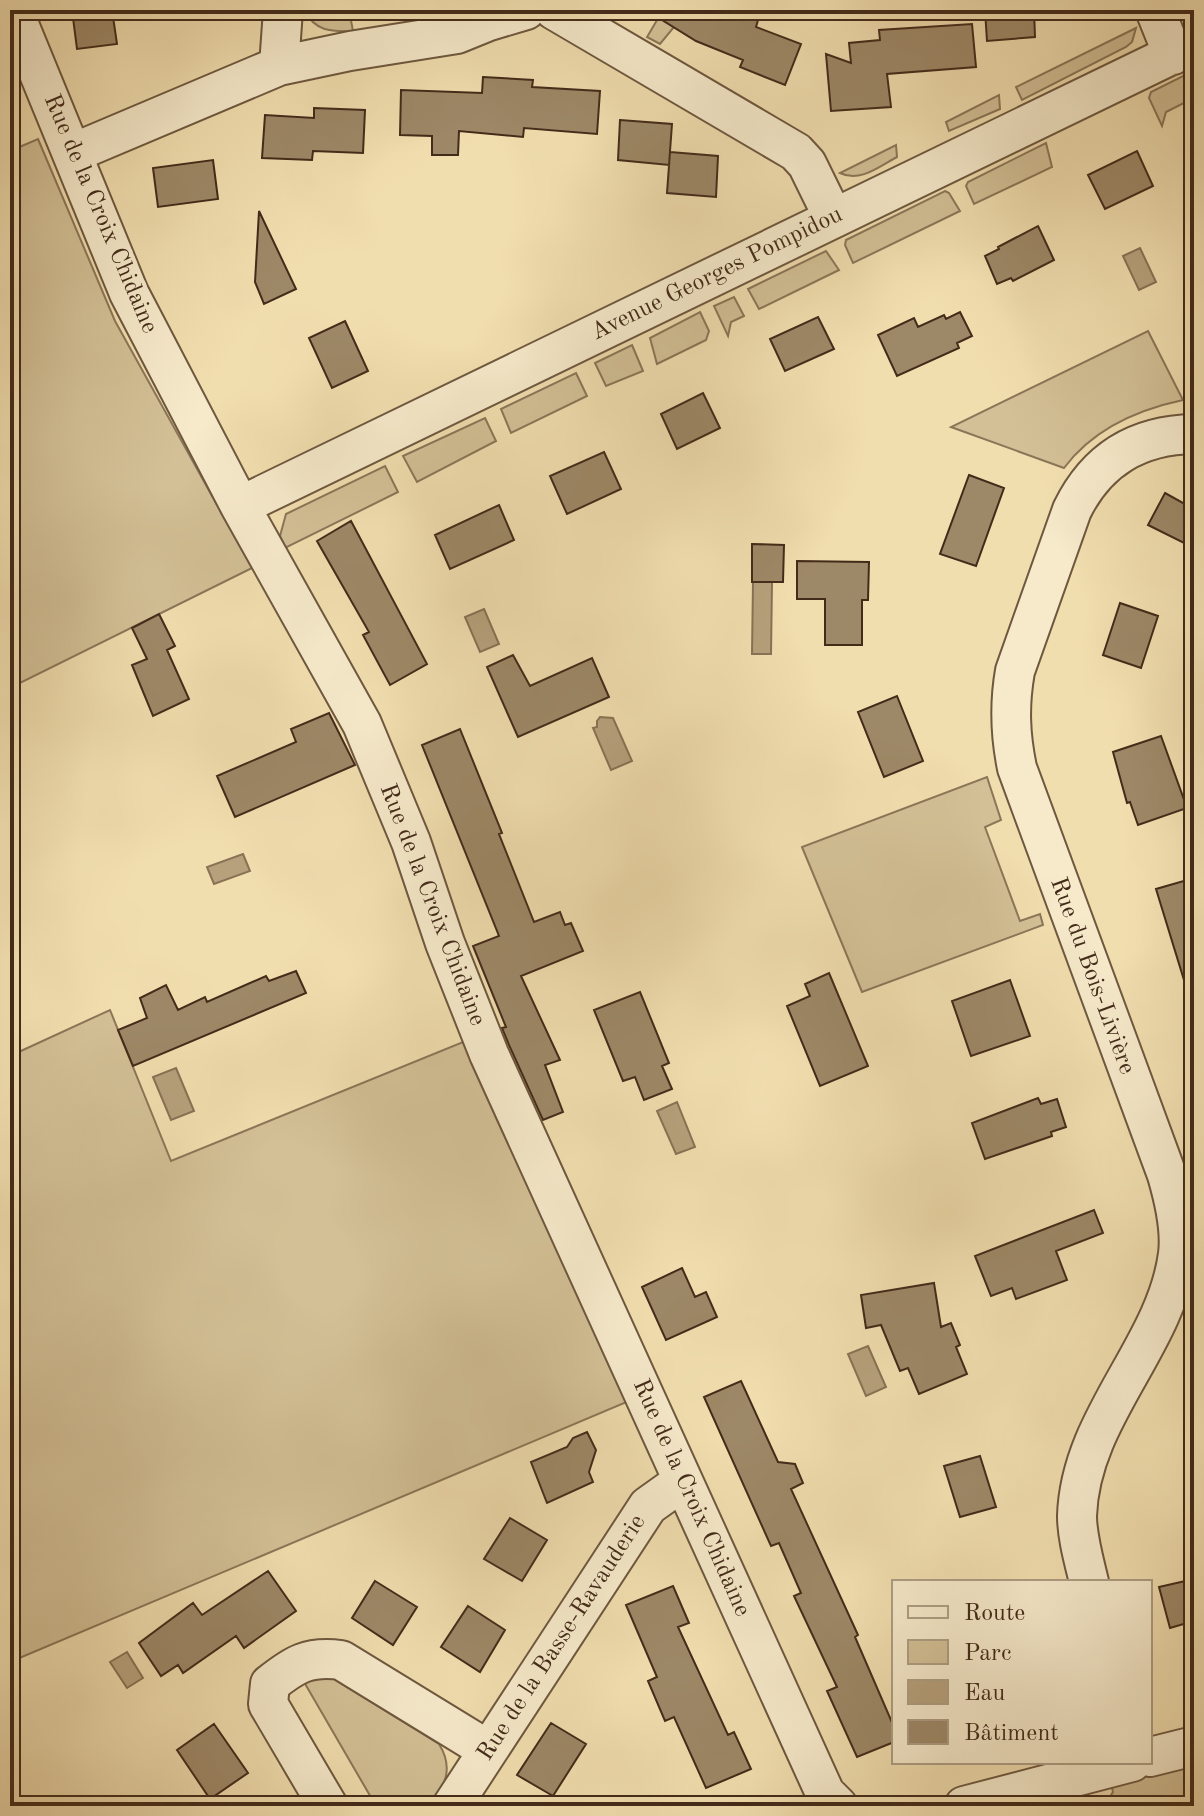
<svg xmlns="http://www.w3.org/2000/svg" width="1204" height="1816" font-family="'Old Standard TT',serif">
  <style>
    .green { fill: #d3c096; stroke: #8b7658; stroke-width: 2 }
    .water { fill: #b6a17c; stroke: #887255; stroke-width: 2 }
    .building { fill: #9d8867; stroke: #432b1a; stroke-width: 2 }
    .lines { fill: none; stroke-linecap: round; stroke-linejoin: round }
    .minor-casing { stroke: #6e583f; stroke-width: 42 }
    .minor { stroke: #f6eacb; stroke-width: 38 }
    .labels { text-anchor: middle; dominant-baseline: central; stroke-width: 8; stroke-linejoin: round; paint-order: stroke }
    .street-label { font-size: 24px; fill: #432b1a; stroke: #f6eacb }
  </style>
  <rect width="100%" height="100%" fill="#f1deaf"/>
  <filter id="stains"><feTurbulence type="fractalNoise" baseFrequency=".0025" numOctaves="4"/><feColorMatrix values="0 0 0 0 .2 0 0 0 0 .09 0 0 0 0 .02 0 0 0 .5 -.17"/></filter>
  <radialGradient id="worn" r=".72"><stop offset=".6" stop-color="#630" stop-opacity="0"/><stop offset="1" stop-color="#630" stop-opacity=".3"/></radialGradient>
  <path class="green" d="M304,10H349L353,31C330,32 315,31 304,10Z
    M663,10H688L660,44L647,37Z
    M1136,28L1132,42L1126,47L1022,100L1016,87Z
    M1189,73L1194,75V98L1166,112L1162,126L1149,98L1151,92Z
    M999,95L1000,109L949,131L946,122Z
    M38,139L115,321L252,568L10,688V151Z
    M1046,143L1052,167L974,204L966,186L968,182Z
    M896,145L897,157C880,166 860,183 840,173Z
    M945,191L949,193L960,211L853,263L845,245L846,240Z
    M826,251L839,270L759,309L748,289Z
    M734,297L744,316L731,322L728,336L714,306Z
    M700,312L709,331L706,340L657,364L650,338Z
    M1148,331L1183,400C1136,410 1093,429 1064,468L951,427Z
    M632,345L643,371L606,386L595,363Z
    M576,373L587,396L511,433L501,409Z
    M485,418L496,441L417,482L403,456Z
    M385,466L398,492L285,548L280,536L286,514Z
    M987,777L1001,820L985,827L1020,921L1040,914L1043,925L862,992L802,847Z
    M110,1010L171,1161L468,1040L629,1401L10,1662V1056Z
    M315,1677L332,1678L439,1744C454,1768 445,1784 432,1806H376L304,1682Z
    M1194,1763V1806H1104L1113,1792L1111,1784Z"/>
  <path class="water" d="M1140,248L1156,282L1139,290L1123,256Z
    M753,582H772L771,654H752Z
    M484,609L499,644L480,652L465,617Z
    M600,717L613,718L632,761L611,770L593,728L597,727V721Z
    M243,854L250,871L214,884L207,867Z
    M176,1068L194,1111L171,1120L153,1077Z
    M677,1102L695,1147L676,1154L657,1111Z
    M868,1346L886,1387L866,1396L848,1354Z
    M127,1652L143,1678L127,1688L110,1662Z"/>
  <path class="building" d="M72,10H112L117,44L77,49Z
    M646,10H732L758,20L756,27L801,44L785,85L740,67L743,60L696,41Z
    M985,10H1034L1035,37L987,41Z
    M972,24L976,67L887,74L891,107L831,111L826,54L851,63L849,43L880,40L879,30Z
    M483,77L533,80L532,87L600,91L597,134L524,128L523,137L459,131L458,155H432V136L400,135L401,90L482,93Z
    M314,108L365,110L363,153L313,151L312,160L262,158L265,115L314,118Z
    M620,120L672,124L669,165L618,160Z
    M1137,151L1153,186L1105,209L1088,175Z
    M670,152L718,156L716,197L667,193Z
    M213,160L218,199L158,207L153,168Z
    M259,211L296,289L264,304L255,282Z
    M1038,226L1054,260L1013,281L1011,278L997,284L985,256L999,249L998,247Z
    M960,312L972,336L957,343L959,348L897,376L878,335L914,318L918,327L944,315L946,319Z
    M818,317L834,349L785,371L770,339Z
    M345,321L368,371L332,388L309,338Z
    M703,393L720,428L677,449L661,414Z
    M604,452L621,489L567,514L550,476Z
    M969,475L1004,488L976,566L940,554Z
    M1165,493L1194,509V548L1148,525Z
    M499,505L514,540L450,569L435,535Z
    M351,521L427,664L390,685L363,635L369,632L317,541Z
    M752,544L784,545L783,582H752Z
    M797,561L869,562L868,600H862V645H825V599H797Z
    M1120,603L1158,616L1141,668L1103,655Z
    M159,614L175,646L167,650L189,699L153,716L132,665L147,659L132,628Z
    M513,655L530,686L592,658L609,697L518,737L487,667Z
    M897,696L923,761L884,777L858,712Z
    M329,713L355,765L235,817L217,776L296,742L291,729Z
    M460,729L502,833L499,834L534,922L560,912L565,925L571,923L583,951L521,976L560,1060L545,1065L563,1112L543,1120L509,1045L502,1028L506,1027L473,946L499,936L422,745Z
    M1161,736L1187,808L1138,825L1130,802L1127,803L1113,752Z
    M1194,878V992L1188,993L1156,889Z
    M296,971L306,993L133,1066L118,1030L147,1018L140,998L166,985L178,1010L205,997L207,1002L266,976L269,981Z
    M829,973L868,1066L820,1086L787,1006L810,996L805,984Z
    M1010,980L1030,1036L971,1056L952,1001Z
    M640,992L669,1063L662,1066L672,1089L644,1100L635,1077L623,1081L594,1010Z
    M1038,1098L1041,1104L1057,1099L1066,1127L1051,1132L1052,1136L985,1159L972,1123Z
    M1094,1210L1103,1233L1056,1251L1067,1280L1016,1299L1012,1288L991,1296L975,1256Z
    M682,1268L695,1297L706,1292L717,1317L666,1340L642,1287Z
    M934,1283L941,1327L951,1323L960,1345L956,1347L967,1374L919,1394L908,1368L900,1371L881,1325L866,1328L861,1295Z
    M741,1381L778,1462L795,1464L803,1483L791,1489L858,1635L855,1637L894,1727V1742L857,1757L827,1691L837,1687L794,1596L801,1593L779,1543L771,1546L704,1397Z
    M587,1432L596,1450L589,1472L593,1482L547,1503L531,1462L567,1447L573,1438Z
    M980,1456L996,1507L960,1517L944,1466Z
    M510,1518L547,1540L522,1581L484,1559Z
    M268,1571L296,1611L244,1648L236,1636L183,1673L178,1665L161,1676L139,1643L193,1603L202,1615Z
    M1194,1579V1621L1170,1628L1159,1587Z
    M375,1581L417,1607L393,1645L352,1618Z
    M673,1586L689,1623L678,1627L728,1735L734,1732L751,1769L706,1788L674,1717L665,1721L648,1681L657,1677L626,1605Z
    M468,1606L505,1630L480,1672L441,1647Z
    M551,1723L586,1744L553,1796L517,1775Z
    M214,1724L248,1773L210,1799L177,1750Z"/>
  <g class="lines">
    <g class="minor-casing">
      <path id="minor" d="M13,10L129,293L240,506L362,724L411,842L445,943L489,1054L825,1793L838,1806
        M554,10L796,152L807,164L833,217
        M1155,10L1173,55
        M279,66L283,10
        M73,153L279,66L350,51L457,34L489,21L526,10
        M240,506L1194,44
        M1089,1582C1084,1561 1077,1537 1077,1516C1080,1417 1166,1347 1178,1254C1181,1229 1174,1199 1167,1175L1017,768C1010,734 1009,705 1015,671L1072,510C1097,459 1138,435 1194,434
        M1150,1757L1194,1746
        M328,1806L268,1704L270,1684C295,1664 308,1656 341,1660L488,1750
        M452,1806L648,1506L683,1481
        M964,1806L1132,1762"/>
    </g>
    <use href="#minor" class="minor"/>
  </g>
  <g class="labels">
    <g class="street-label">
      <text transform="translate(100 214) rotate(67)">Rue de la Croix Chidaine</text>
      <text transform="translate(717 274) rotate(-26)">Avenue Georges Pompidou</text>
      <text transform="translate(432 905) rotate(69)">Rue de la Croix Chidaine</text>
      <text transform="translate(1092 976) rotate(70)">Rue du Bois-Livière</text>
      <text transform="translate(691 1498) rotate(66)">Rue de la Croix Chidaine</text>
      <text transform="translate(562 1638) rotate(-57)">Rue de la Basse-Ravauderie</text>
    </g>
  </g>
  <rect width="1204" height="1816" fill="none" stroke="#f1deaf" stroke-width="40"/>
  <rect x="12" y="12" width="1180" height="1792" fill="none" stroke="#432b1a" stroke-width="4"/>
  <rect x="20" y="20" width="1164" height="1776" fill="none" stroke="#432b1a" stroke-width="2"/>
  <rect x="892" y="1580" width="260" height="184" fill="#f6eacb" stroke="#ae9e84" stroke-width="2"/>
  <rect x="908" y="1606" width="40" height="12" fill="#f6eacb" stroke="#ae9e84" stroke-width="2"/>
  <text x="964" y="1620" font-size="24" fill="#432b1a">Route</text>
  <rect x="908" y="1640" width="40" height="24" fill="#d3c096" stroke="#ae9e84" stroke-width="2"/>
  <text x="964" y="1660" font-size="24" fill="#432b1a">Parc</text>
  <rect x="908" y="1680" width="40" height="24" fill="#b6a17c" stroke="#ae9e84" stroke-width="2"/>
  <text x="964" y="1700" font-size="24" fill="#432b1a">Eau</text>
  <rect x="908" y="1720" width="40" height="24" fill="#9d8867" stroke="#ae9e84" stroke-width="2"/>
  <text x="964" y="1740" font-size="24" fill="#432b1a">Bâtiment</text>
  <rect width="100%" height="100%" filter="url(#stains)"/>
  <rect width="100%" height="100%" fill="url(#worn)"/>
</svg>
